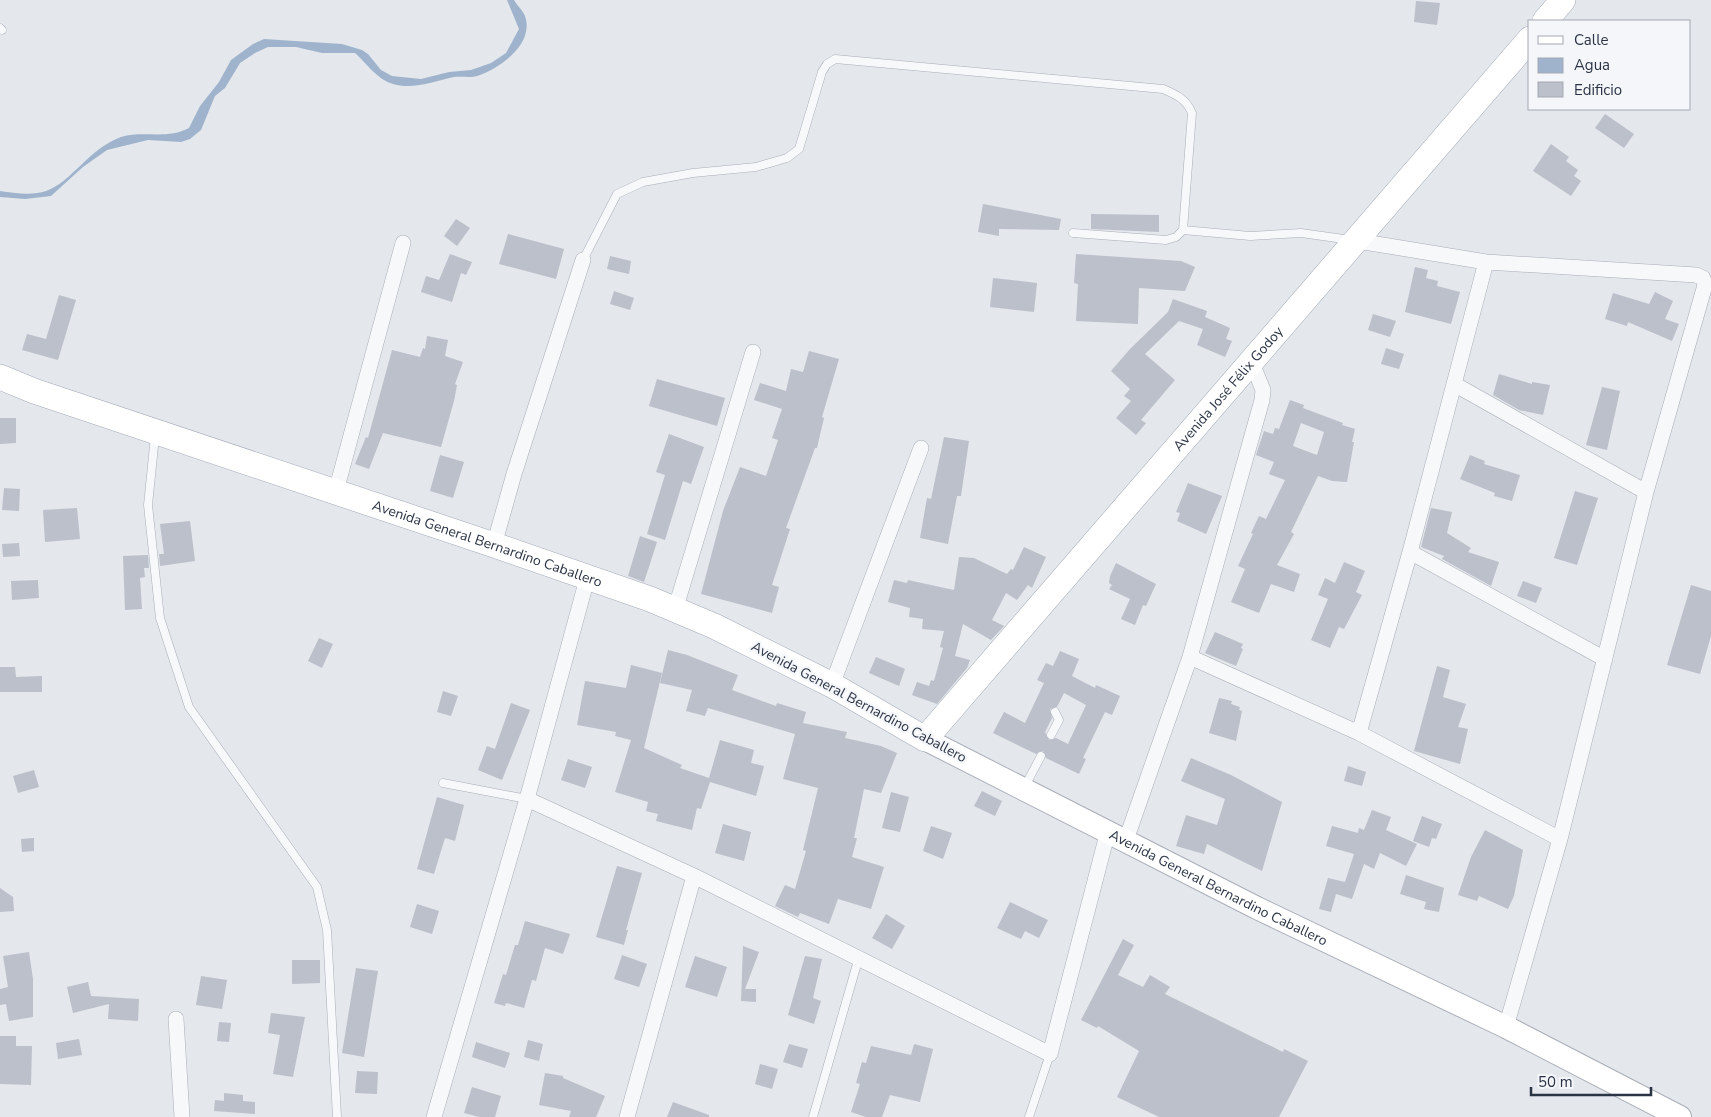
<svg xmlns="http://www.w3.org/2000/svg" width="1711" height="1117" font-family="'Nunito Sans',sans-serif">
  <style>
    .water { fill: #9fb4cc }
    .building { fill: #bbc0ca; fill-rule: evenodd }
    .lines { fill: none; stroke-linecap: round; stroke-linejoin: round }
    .lane-casing { stroke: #a9aeb7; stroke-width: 9 }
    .street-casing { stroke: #a9aeb7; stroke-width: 16 }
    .secondary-casing { stroke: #a9aeb7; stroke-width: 24 }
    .primary-casing { stroke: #a3abb8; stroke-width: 26 }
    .lane { stroke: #f7f8fa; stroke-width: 8 }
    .street { stroke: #f7f8fa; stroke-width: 15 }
    .secondary { stroke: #fff; stroke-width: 22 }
    .primary { stroke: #fff; stroke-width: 25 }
    .labels { text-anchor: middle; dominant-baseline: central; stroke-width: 4.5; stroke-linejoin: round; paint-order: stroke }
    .street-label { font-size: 14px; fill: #2b3445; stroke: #f4f6f9 }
  </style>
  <rect width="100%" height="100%" fill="#e4e7ec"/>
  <path class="water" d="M507,0H514C517,5 523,11 525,16C535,44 499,69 477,76C470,78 461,76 454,77C434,81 414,90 393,84C378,80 367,64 355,53H322L296,47H268L255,53L240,63L225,88L215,96L201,130L190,139L181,142L148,140L107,150L83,167L51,196L25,199L0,197V191C14,193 32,196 46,191C72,182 88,149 121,137C143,130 167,140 189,128L200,106L219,82L231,60L253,44L264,39L342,44L362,50L368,54L381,70L392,76L421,79L449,72L471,70L491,63L506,53L519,29Z"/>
  <path class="building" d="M1416,1L1440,3L1437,25L1414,22Z
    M1605,114L1634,134L1624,148L1595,128Z
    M1551,144L1569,157L1566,161L1578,170L1574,176L1581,181L1571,196L1533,171Z
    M983,204L1061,219L1059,230L999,229V236L978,232Z
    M1091,214L1159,215V232L1091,229Z
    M456,219L470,228L457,246L444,236Z
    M508,234L564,249L556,279L499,264Z
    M450,254L472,262L466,275L461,273L452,302L421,292L426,276L439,280Z
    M1076,254L1181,261L1195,267L1185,291L1139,288L1138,324L1076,321L1078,284L1074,283Z
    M610,256L631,261L629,274L607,269Z
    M1415,267L1428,270L1426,278L1438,281L1437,286L1460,292L1451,324L1405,312Z
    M993,278L1037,283L1034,312L990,307Z
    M614,291L634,298L630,310L610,304Z
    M1655,292L1673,301L1665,319L1679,324L1672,341L1628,322L1627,326L1605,319L1613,293L1649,304Z
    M59,295L76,300L58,360L22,350L27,334L46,339Z
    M1173,299L1207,311L1205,317L1230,328L1226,339L1232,341L1225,357L1197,345L1203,329L1179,321L1145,354L1175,380L1141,420L1146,423L1136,435L1116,418L1131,401L1124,396L1130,389L1111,371L1130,349L1168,312Z
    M1373,314L1396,321L1390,337L1368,330Z
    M427,336L448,340L445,356L463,362L455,384L457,385L454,401L441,447L383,433L369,469L355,464L366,437L368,438L392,350L420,357L423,348L425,349Z
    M1386,348L1404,354L1399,369L1381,364Z
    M809,351L839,359L822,417L824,418L817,448H815L786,528L790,529L772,585L779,587L772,613L701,594L723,511L740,467L766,476L778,440L772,438L782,409L754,400L760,383L786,391L791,369L803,372Z
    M1499,374L1532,384V382L1550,385L1543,415L1519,410L1493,395Z
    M657,379L725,398L717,426L649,406Z
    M1602,387L1620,391L1607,450L1586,445Z
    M1290,400L1304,405L1303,408L1343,423L1342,425L1355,429L1352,442H1354L1347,482L1332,481L1318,476L1291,532L1294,534L1277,565L1300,574L1294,592L1271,584L1259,613L1231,602L1245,569L1238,566L1253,534L1251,533L1259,516L1266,519L1285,480L1269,474L1274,462L1256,455L1264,431L1273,434L1275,428L1279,429ZM1301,423L1324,432L1317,455L1293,446Z
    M0,418H16V443L0,444Z
    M669,434L704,447L691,484L683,481L665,540L647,534L665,475L656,472Z
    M944,437L969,441L961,496H957L948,544L920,538L927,498L931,499Z
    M440,455L464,462L453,498L430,491Z
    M1470,455L1485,461L1484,464L1520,475L1512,501L1494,496L1495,493L1460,479Z
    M1188,483L1222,496L1206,534L1177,521L1180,513L1176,512Z
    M4,488L20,489L19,511L2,510Z
    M1575,491L1598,498L1577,565L1554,558Z
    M77,508L80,539L45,542L43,510Z
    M1431,508L1452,512L1447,533L1471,548L1468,552L1499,562L1491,586L1442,559L1444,556L1421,547Z
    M190,521L195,561L160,566L159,554H164L160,524Z
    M640,536L657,542L644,582L628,576Z
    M19,543L20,556L3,557L2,544Z
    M1024,547L1046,557L1032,588L1028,585L1017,600L1006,593L992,620L1004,626L991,640L963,624L955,656L970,660L967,668L937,704L912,695L917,682L929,686L931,680L934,681L943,648L940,647L944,631L922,629L923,619L909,617L910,608L888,602L894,580L907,583L908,580L954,590L959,557L974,558L1007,574L1011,569L1013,570Z
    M148,555L149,568H144L145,577L140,578L142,609L125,610L123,556Z
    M1344,562L1365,571L1356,592L1362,595L1344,629L1339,627L1330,648L1311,640L1328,599L1318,595L1325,578L1335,583Z
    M1116,563L1156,584L1146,606L1143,605L1135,625L1121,619L1130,599L1109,589L1112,585L1109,583L1110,576Z
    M38,580L39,598L12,600L11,581Z
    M1523,581L1542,588L1536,603L1517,596Z
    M1691,585L1711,591V636L1700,674L1667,665Z
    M1215,632L1243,644L1241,648L1243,649L1236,666L1205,653Z
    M319,638L333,644L322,668L308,661Z
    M668,650L687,655L738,675L732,690L776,706L777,703L806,712L803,723L847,732L845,738L881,746L897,753L881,793L864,789L854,838H857L852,857L884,867L871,909L838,899L829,924L800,913L798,917L775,906L785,885L795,889L806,851L803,850L818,788L783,779L795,734L708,708L705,716L686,711L692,690L660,683Z
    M1060,651L1079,659L1072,676L1095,688L1096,685L1120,696L1112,715L1105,712L1083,758L1086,759L1079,774L1046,758L1043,751L1036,754L993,733L1004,712L1025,723L1044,683L1037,680L1046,663L1053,666ZM1064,693L1086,705L1068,744L1056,738L1049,740L1045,732L1052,718L1050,709L1057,707Z
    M876,657L905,669L899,686L869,673Z
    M631,665L662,673L644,748L682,765L680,768L709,778L720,740L754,750L751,763L764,766L756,796L710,782L701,809L697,808L692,830L656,821L658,814L646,811L648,802L615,792L631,740L615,736L616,732L577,725L585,681L626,688Z
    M1437,666L1450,670L1443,697L1466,704L1458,727L1468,729L1460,764L1414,751Z
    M0,667H15L16,677L42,676V692H0Z
    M443,691L458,696L451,716L437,712Z
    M1219,698L1232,701L1231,704L1240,707L1239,710L1242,711L1236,741L1209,733Z
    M511,703L530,710L502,780L478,770L487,746L495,749Z
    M1191,758L1231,775L1282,802L1262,871L1207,844L1204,854L1176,846L1186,815L1217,825L1225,799L1181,781Z
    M568,759L592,767L585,788L561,780Z
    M1348,766L1366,772L1362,786L1344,781Z
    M34,770L39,787L18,793L13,776Z
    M982,791L1002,801L995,816L974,806Z
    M891,792L909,797L900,832L882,828Z
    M437,797L464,805L455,841L445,838L434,874L417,869Z
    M1372,810L1391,817L1386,830L1417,844L1406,866L1380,853L1374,869L1364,864L1352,899L1336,894L1331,912L1319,909L1328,878L1345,882L1354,854L1326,846L1332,826L1358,833L1359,828L1364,830Z
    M1422,816L1442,824L1436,839L1432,838L1429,847L1413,841Z
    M723,824L751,832L744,861L715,853Z
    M931,826L952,833L943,859L923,851Z
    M1485,830L1523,850L1514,896L1508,909L1479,896L1477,901L1458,895L1471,857Z
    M34,838V851L22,852L21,839Z
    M617,866L642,873L626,930H628L624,945L596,937Z
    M1406,875L1444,888L1439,912L1424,909L1426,902L1400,894Z
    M0,888L13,897L14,911L0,912Z
    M1010,902L1048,920L1039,938L1025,931L1021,939L997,928Z
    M417,904L439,911L432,934L410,927Z
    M886,914L905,926L892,949L872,938Z
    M525,921L570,934L563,954L545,948L536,981L532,980L524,1008L506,1003L505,1006L494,1003L503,974L506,975L515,945H518Z
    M1123,939L1134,945L1118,975L1143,987L1150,975L1170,987L1165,994L1283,1052L1284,1049L1308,1061L1279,1117H1159L1117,1097L1139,1051L1098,1026L1097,1028L1081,1020Z
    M743,946L759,952L745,989H756V1002L741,1001Z
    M29,952L33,979V1017L9,1021L6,1004L0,1005V989L8,987L3,956Z
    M622,955L647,964L639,987L614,979Z
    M695,956L727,967L717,997L685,987Z
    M805,956L822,959L813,998L821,1001L814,1024L788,1015Z
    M292,960H320V983L292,984Z
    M356,968L378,971L364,1057L342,1053Z
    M201,976L227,980L222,1009L196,1005Z
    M88,982L91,996L139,999L138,1021L108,1019L109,1004L73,1013L67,987Z
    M271,1013L305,1017L293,1077L273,1074L280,1035L268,1033Z
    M219,1022L231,1023L229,1042L217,1041Z
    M0,1036H16V1046H32L31,1085L0,1084Z
    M79,1039L82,1055L58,1059L56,1043Z
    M528,1040L543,1044L539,1061L524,1057Z
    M476,1042L510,1053L505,1068L472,1057Z
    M789,1044L808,1049L802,1068L783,1062Z
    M914,1044L933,1049L920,1102L890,1095L882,1117H866L851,1112L860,1084L856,1083L862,1062L866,1063L871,1046L911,1055Z
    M760,1064L778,1069L772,1089L755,1084Z
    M357,1071L378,1072L377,1094L355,1093Z
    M545,1073L563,1076V1078L605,1096L596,1117H569L571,1111L539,1105Z
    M472,1087L501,1096L495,1117H479L464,1113Z
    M224,1093L243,1095V1101L255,1102V1114L214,1111L215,1100L224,1101Z
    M673,1102L709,1115V1117H667Z"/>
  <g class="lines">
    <g class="lane-casing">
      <path id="lane" d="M0,28L2,30
        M1073,233L1166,240L1176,237L1183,230L1250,236L1301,233L1351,240
        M583,260L617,194L643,182L693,173L756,167L787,158L799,149L822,72L827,64L835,59L1163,89C1177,95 1186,99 1192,113L1183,230
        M155,436L148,505L160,618L189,707L317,887L327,930L337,1117
        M1051,735L1059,720L1055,712
        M443,783L527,799
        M1024,788L1041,756
        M813,1117L859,957
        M1029,1117L1050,1054"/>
    </g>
    <g class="street-casing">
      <path id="street" d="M1358,241L1486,262L1696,275L1703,278L1705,285L1646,492L1560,839L1506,1027
        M1454,384L1646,492
        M336,491L403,243
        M494,545L514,474L583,260
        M1410,552L1605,659
        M675,610L753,352
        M1190,657L1359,733L1560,839
        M832,685L921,448
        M1359,733L1410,552L1486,262
        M527,799L694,876L1050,1054L1108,831
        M1126,840L1190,657L1262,400L1263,390L1252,363
        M176,1019L182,1117
        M434,1117L527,799L587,579
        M627,1117L694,876"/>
    </g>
    <g class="secondary-casing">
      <g id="secondary">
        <path id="s1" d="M925,739L1257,908L1506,1027L1680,1117"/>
      </g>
    </g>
    <g class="primary-casing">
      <g id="primary">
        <path d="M1545,21L1563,0"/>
        <path id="s2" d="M0,377L34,391L494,545L650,599L714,626L832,685L925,739L1530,39"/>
      </g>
    </g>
    <use href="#lane" class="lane"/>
    <use href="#street" class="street"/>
    <use href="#secondary" class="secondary"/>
    <use href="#primary" class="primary"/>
  </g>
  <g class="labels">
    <g class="street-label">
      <text stroke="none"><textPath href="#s2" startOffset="1459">Avenida José Félix Godoy</textPath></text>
      <text stroke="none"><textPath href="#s2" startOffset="515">Avenida General Bernardino Caballero</textPath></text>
      <text transform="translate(859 702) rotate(28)">Avenida General Bernardino Caballero</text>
      <text stroke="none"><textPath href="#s1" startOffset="329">Avenida General Bernardino Caballero</textPath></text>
    </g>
  </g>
  <rect x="1528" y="20" width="162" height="90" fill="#f4f6f9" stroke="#a4a8b1"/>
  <rect x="1538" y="36" width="25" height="8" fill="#ffffff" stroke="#a4a8b1"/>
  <text x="1574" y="45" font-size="15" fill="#2b3445">Calle</text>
  <rect x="1538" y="58" width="25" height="15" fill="#9fb4cc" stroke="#a4a8b1"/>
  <text x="1574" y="70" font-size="15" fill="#2b3445">Agua</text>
  <rect x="1538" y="82" width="25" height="15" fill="#bbc0ca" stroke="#a4a8b1"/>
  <text x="1574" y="95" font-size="15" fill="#2b3445">Edificio</text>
  <path d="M1531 1087v8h120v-8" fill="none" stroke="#2b3445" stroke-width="2.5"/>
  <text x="1538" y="1087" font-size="15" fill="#2b3445" stroke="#f4f6f9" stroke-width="4" paint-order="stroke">50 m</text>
</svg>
